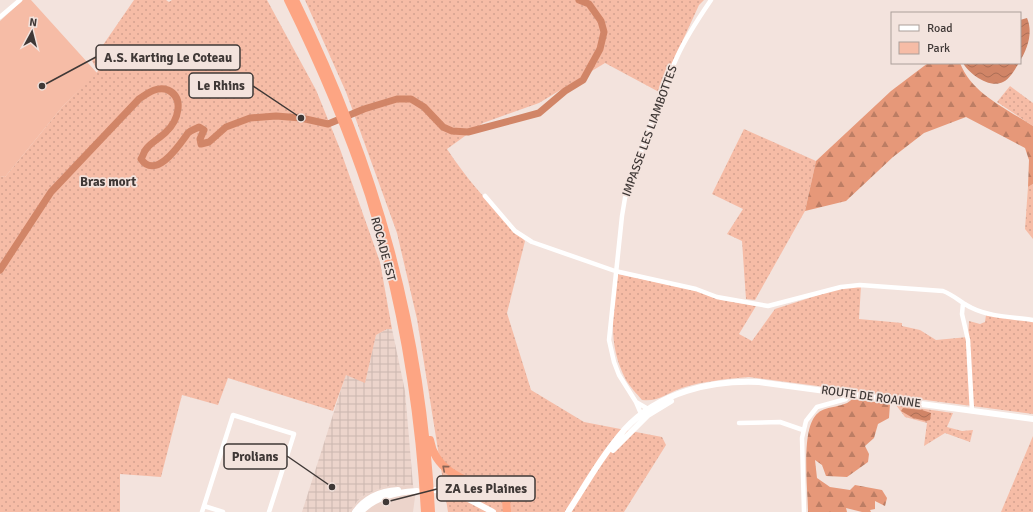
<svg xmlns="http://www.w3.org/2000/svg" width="1033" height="512" font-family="Signika,sans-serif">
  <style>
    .built { fill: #ecd4cb }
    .industrial { fill: url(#industrial-grid) }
    .green { fill: url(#green-dots) }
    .forest { fill: url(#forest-firs) }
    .pitch { fill: #f6bca6 }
    .water { fill: url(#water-waves) }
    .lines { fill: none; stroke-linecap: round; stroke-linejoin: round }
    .river { stroke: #d18567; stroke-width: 7 }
    .street { stroke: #fff; stroke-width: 4.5 }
    .secondary { stroke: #fff; stroke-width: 6 }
    .highway { stroke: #fda583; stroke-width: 8 }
    .oneway { stroke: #8b6455 }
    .labels { text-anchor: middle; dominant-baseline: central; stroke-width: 3.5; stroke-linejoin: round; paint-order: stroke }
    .street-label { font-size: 12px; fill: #3f3836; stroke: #f3e3dd }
    .neighbourhood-label { font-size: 13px; font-weight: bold; fill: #3f3836; stroke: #f3e3dd }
    .leader { fill: none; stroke: #3f3836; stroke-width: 1.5 }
    .callout-dot { fill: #3f3836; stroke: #f3e3dd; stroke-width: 1.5 }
    .callout { fill: #f3e3dd; stroke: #3f3836; stroke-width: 1.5 }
    .callout-label { font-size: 13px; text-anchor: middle; font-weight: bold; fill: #3f3836 }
  </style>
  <defs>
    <pattern id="industrial-grid" width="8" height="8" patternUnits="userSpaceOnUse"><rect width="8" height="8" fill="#ecd4cb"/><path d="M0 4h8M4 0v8" fill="none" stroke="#cbb7af"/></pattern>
    <pattern id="green-dots" width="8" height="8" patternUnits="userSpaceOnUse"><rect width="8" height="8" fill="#f6bca6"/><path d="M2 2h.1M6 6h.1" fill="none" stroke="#d4a290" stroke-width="1.8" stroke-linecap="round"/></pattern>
    <pattern id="forest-firs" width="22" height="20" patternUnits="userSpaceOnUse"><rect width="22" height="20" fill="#e69879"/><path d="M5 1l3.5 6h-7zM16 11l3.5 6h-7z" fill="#bc7d64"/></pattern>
    <pattern id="water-waves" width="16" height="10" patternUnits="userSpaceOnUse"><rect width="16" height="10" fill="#d18567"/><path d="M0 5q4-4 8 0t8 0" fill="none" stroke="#ab6e56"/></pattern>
  </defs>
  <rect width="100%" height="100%" fill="#f3e3dd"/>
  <path class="built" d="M413,485L415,497L413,512H349L361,497L376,490L389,486Z"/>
  <path class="industrial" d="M387,329H392L405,391L413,485L389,486L376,490L361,497L349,512H302L346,374L365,382L376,335Z"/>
  <path class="green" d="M134,0H166L169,2L172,0H267L316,90L340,149L380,262L392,329H387L376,335L365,383L346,375L333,411L228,378L218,405L182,395L161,477L120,474V512H0V176L5,177L63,106L98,71L92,61Z
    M305,0H704L699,5L659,92L605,63L539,103L483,123L447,149C469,183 497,212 525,241L507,313L531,390L584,422L662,437L666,445L624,512H448L417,319L397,233L346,92Z
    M1010,86L1033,103V126L997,102Z
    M744,129L816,161L805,211L755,300L746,299L742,241L727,234L743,209L712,194Z
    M1033,184V239L1025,229L1028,187Z
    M618,274L697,291L722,300L756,306L739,334L752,341L775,309L828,292L846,287L861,286L859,319L902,323V326L920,330L936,340L968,337L969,321L980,324L985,322L986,315L1033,321V414L749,377C726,379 704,381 682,388C667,393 659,402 642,400C637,394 630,387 626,380C607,344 613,312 618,274Z
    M896,405L953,413L947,427L962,431L973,430L970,442L945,433L924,446L927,423L905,417Z
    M1033,436V512H1001Z"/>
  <path class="forest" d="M928,63H960C972,94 1007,109 1033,126V184L1028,187L1029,160L1025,148L966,117L924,133L893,157L846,201L805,211L816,161L891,91Z
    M852,399L890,404L889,418L878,424L874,438L865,446L869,454L868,462L847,477L826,476L822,465L815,460L817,478L830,487L850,490L855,485L882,490L887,498L885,506L875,501V509L870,510L871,512H862L846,508L847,512H808C808,489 800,427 818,413C827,405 845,408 852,399Z"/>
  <path class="pitch" d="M23,0H31L97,73L63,106L5,177L0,176V21Z"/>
  <path class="water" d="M1027,18C1033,32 1028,48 1020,61V20Z
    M963,63H1019C1015,69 1010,79 1003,82C990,89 969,74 963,63Z
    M903,408L922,410L931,413L930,420L926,421L913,418L901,411Z"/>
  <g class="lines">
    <path class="river" d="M0,270L51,192L139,99C148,93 157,86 168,90C185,98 178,121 166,132C160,138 152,142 147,148C144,151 143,156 141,159C156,181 180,144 188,133C191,130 196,129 199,127L204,130L200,139L201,144L209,142L226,127L250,118L276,116L301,118L328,124L364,109L397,99H411L424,107L443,127L452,131L468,132L539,113L565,91L583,80L600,49L604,32L601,21L589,4L579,0"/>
    <path class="street" d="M0,17L20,0
      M485,196L515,231L532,242L615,271L696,289L717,297L768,306L841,287L860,285L943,291C954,295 961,303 972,308C990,317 1014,317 1033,320
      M963,303L962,314L968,340L972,411
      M636,402L648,409
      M642,416L636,402L619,375L614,362L609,340L622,216L625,198C642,151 656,102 677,57C686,37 698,19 711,0
      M739,423L780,422L803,430
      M204,506L223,512
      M202,512L233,415L294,434L269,512
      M804,512L802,438L806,421L817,407L846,399L848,394"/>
    <path class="secondary" d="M613,450L648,415L671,401
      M434,490L455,492L493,512
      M355,512C365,498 381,491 398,490
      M361,512C375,497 397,492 417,491
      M568,512C586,484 603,454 625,429C659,392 711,380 759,382L1033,419"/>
    <path class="highway" d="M288,0C319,63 347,128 369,195C401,298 419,405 425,512
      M295,0C376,165 422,328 431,512
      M430,440C436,476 473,482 502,495L506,500L507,512"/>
  </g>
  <defs><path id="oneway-chevron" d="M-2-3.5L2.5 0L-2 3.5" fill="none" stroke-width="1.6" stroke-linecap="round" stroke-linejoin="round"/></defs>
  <use class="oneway" href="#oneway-chevron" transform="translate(445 468) rotate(-140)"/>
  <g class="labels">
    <g class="street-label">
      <text transform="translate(650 131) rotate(-70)">IMPASSE LES LIAMBOTTES</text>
      <text transform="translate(383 249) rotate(75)">ROCADE EST</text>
      <text transform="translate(871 397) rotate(8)">ROUTE DE ROANNE</text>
    </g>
    <g class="neighbourhood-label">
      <text x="108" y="182">Bras mort</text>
    </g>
  </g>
  <path class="leader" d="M42 86L96 57M301 118L253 86M332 487L287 456M386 502L437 489"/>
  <g class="callout-dot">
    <circle cx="42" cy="86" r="4"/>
    <circle cx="301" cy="118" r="4"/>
    <circle cx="332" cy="487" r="4"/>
    <circle cx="386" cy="502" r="4"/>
  </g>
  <g class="callout">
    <rect x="96" y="45" width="144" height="25" rx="4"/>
    <rect x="189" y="73" width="64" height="25" rx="4"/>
    <rect x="224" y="444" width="63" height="25" rx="4"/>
    <rect x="437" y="476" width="98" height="25" rx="4"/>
  </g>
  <g class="callout-label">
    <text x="168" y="62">A.S. Karting Le Coteau</text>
    <text x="221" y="90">Le Rhins</text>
    <text x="255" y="461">Prolians</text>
    <text x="486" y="493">ZA Les Plaines</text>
  </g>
  <rect x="891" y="12" width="130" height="52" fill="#f3e3dd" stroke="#ab9f9a"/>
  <rect x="899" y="25" width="20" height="6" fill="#ffffff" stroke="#ab9f9a"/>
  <text x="927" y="32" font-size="12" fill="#3f3836">Road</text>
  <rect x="899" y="42" width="20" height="12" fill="#f6bca6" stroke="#ab9f9a"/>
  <text x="927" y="52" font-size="12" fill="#3f3836">Park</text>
  <g transform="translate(32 32) rotate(7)" stroke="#f3e3dd" stroke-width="3" paint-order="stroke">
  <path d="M0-3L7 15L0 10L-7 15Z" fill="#3f3836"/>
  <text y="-6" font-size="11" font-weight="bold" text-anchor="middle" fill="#3f3836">N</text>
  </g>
</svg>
